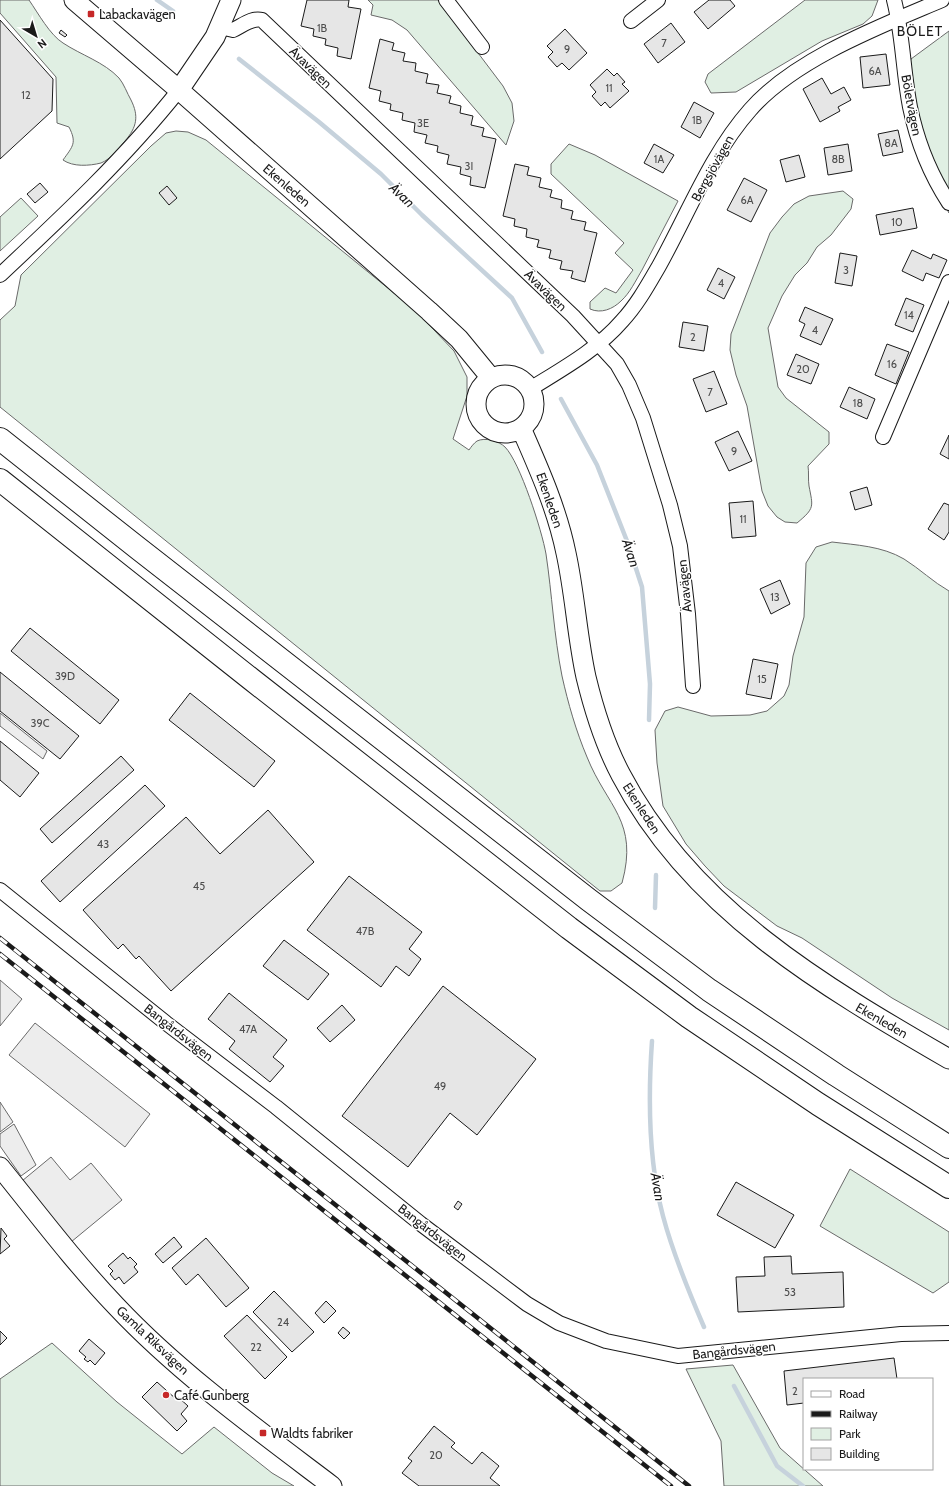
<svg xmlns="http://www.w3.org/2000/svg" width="949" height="1486" font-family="Cabin,sans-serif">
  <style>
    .green { fill: #e0efe3; stroke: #6a6a6a }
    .parking { fill: #ededed; stroke: #6a6a6a }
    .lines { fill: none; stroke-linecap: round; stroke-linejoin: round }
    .stream { stroke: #c6d2dc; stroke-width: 4.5 }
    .building { fill: #e6e6e6; stroke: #1a1a1a }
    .street-casing { stroke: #1a1a1a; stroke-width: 16 }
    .secondary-casing { stroke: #1a1a1a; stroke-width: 21 }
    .highway-casing { stroke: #1a1a1a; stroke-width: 24 }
    .street { stroke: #fff; stroke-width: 14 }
    .secondary { stroke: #fff; stroke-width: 19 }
    .highway { stroke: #fff; stroke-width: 22 }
    .rail-casing { stroke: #1a1a1a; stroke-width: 4.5 }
    .rail { stroke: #fff; stroke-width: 3; stroke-dasharray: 9; stroke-linecap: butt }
    .poi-dot { fill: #c62828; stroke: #fff; stroke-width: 1.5 }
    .labels { text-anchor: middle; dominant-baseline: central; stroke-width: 3; stroke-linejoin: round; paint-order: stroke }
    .number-label { font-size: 11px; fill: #4d4d4d }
    .poi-label { font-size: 13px; fill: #1a1a1a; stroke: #fff; text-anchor: start }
    .street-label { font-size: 13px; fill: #1a1a1a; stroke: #fff }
    .neighbourhood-label { font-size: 14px; letter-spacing: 1px; fill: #1a1a1a; stroke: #fff }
    .water-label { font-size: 14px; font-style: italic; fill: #1a1a1a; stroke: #fff }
  </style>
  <rect width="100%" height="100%" fill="#fff"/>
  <path class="green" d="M0,0H29C38,13 50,35 63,43C81,55 104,62 119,78C124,84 127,93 131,100C139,116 137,127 125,141C118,149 111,159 101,163C89,166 73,167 63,160C73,146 77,143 69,127L57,123L56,77L0,13Z
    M368,0H438L503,86L512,103L514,121L506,145L407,30L392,20L371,15L373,5Z
    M805,0H878L872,16L863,24L822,41L736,92L711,93L705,82L708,74Z
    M949,31V213L922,162L907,68L911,59Z
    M176,131L188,132L206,140L416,311L454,351L467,377V396L453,439L469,450C471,447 474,443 477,441C485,437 499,441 505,447C520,462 542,531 546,554C552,594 554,636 562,676C568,703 576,731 587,757C607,807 639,821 622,883L611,891H600L0,407V320L15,306L21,275L151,146L166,133Z
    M569,144L595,155L678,201C666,224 654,247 642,270C636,280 630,293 621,301C613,309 601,314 590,309V302L605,288L616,293L633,270L615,253L624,243L551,174V164Z
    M843,191L853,199L851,209L831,235L817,247L807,263L795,275L782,296L768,328L778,387L786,398L829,432V444L808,466C809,472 808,480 809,486C813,507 815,508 797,523L785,522L777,517L768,506L762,491L747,406L736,375L730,350L731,334L770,233L782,217L794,204L809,196Z
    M21,198L38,216L0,251V217Z
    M832,542C856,545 882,546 904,559C920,569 933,582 949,591V1030L892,998L802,938L777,926L724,886L705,866L686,844L663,806L657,763L655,730L665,711L678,707L711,716L750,715L767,711L784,696L789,685L793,656L804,617L806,563L816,547Z
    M850,1169L949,1232V1282L933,1293L820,1226Z
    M52,1343L117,1402L182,1454L214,1427L272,1473L294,1486H0V1379Z
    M733,1365L780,1448L823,1486H724L721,1441L686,1369Z"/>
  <path class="parking" d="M0,713L47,751L43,759L0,726Z
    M0,980L22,999L0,1026Z
    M35,1023L150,1114L125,1147L9,1055Z
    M0,1102L13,1122L0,1132Z
    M14,1124L36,1165L21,1176L0,1146V1134Z
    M51,1157L70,1180L91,1163L122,1200L71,1242L22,1181Z"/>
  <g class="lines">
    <path class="stream" d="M157,0L173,11
      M239,59L319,122L381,174L422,215L512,298L542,352
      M561,399L597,465L627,541L642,587L650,684L649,720
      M655,908L656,875
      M652,1041C648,1098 648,1160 663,1216C673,1254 688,1290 704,1327
      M734,1386L777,1466L803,1486"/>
  </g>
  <path class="building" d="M307,0H349L348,7L361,9L351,59L337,56L338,48L325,45L326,39L313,36L314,29L301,26Z
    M709,0H730L735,6L708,29L694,12Z
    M0,20L53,79L52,111L0,159Z
    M671,23L685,42L658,63L644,44Z
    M565,29L587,53L569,70L562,63L557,67L548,57L553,52L547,46Z
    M61,30L67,35L65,37L59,33Z
    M380,39L394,43L392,50L405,53L403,61L416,63L415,71L428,74L426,83L439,85L437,93L451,96L449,103L461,106L460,113L473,116L471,125L484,128L482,136L496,139L485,188L470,185L471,177L460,174L461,167L447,164L449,155L437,152L438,146L425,143L427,135L414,132L415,123L402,120L403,113L390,110L391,104L379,101L381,91L369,88Z
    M886,54L890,85L863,88L860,57Z
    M607,69L614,76L617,73L625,82L622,84L629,91L610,108L605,102L601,106L592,96L596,92L590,85Z
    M822,78L831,94L844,87L851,100L838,107L840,111L820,122L803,89Z
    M694,102L714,113L700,138L681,127Z
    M898,130L903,152L883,156L878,134Z
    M654,144L674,155L663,173L644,163Z
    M848,144L852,171L828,175L824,148Z
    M799,155L805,177L786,182L780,160Z
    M515,164L529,167L527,175L541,178L539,187L552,190L550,197L562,200L561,208L573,211L571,219L586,222L584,230L597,233L585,282L571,278L573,271L560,269L562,261L549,258L551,250L537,247L539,240L526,237L527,229L514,226L515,219L503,216Z
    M744,178L767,190L751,222L727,210Z
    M40,183L48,192L35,203L27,194Z
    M167,186L177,198L169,205L159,193Z
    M913,208L917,228L880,235L876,215Z
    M912,250L931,259L933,254L947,260L939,278L926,273L923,281L902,271Z
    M840,253L857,256L852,286L835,283Z
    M718,268L735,277L724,299L707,290Z
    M906,298L924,305L913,332L895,325Z
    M805,307L833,319L821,345L800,336L805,324L799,321Z
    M683,322L708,326L704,351L679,347Z
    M887,344L909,352L896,384L875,375Z
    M796,354L819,364L811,384L787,375Z
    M714,371L727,404L706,412L693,379Z
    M849,387L875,399L867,419L840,407Z
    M738,431L752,461L729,471L715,442Z
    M949,435V459L940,454Z
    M867,487L872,505L855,510L850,492Z
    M753,501L756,536L732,538L729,503Z
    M944,503L949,505V532L944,540L928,529Z
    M780,580L790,604L771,614L760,589Z
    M30,628L119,700L100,724L11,651Z
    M753,659L778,664L771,699L746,694Z
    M0,672L79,736L60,759L0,711Z
    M190,693L275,761L254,787L169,720Z
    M0,741L39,773L20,797L0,780Z
    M121,756L134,770L52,843L40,829Z
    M145,785L165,806L60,902L41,881Z
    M268,810L314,862L171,991L139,956L136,959L123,944L118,949L83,910L186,817L220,854Z
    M349,876L422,932L409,949L421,959L409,976L396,966L381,987L307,930Z
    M284,940L329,974L308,1000L263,966Z
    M443,986L536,1059L477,1135L450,1113L408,1167L342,1116Z
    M229,993L287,1040L273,1057L284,1066L270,1082L229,1049L235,1041L208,1019Z
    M342,1005L355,1020L330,1042L317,1028Z
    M736,1182L794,1215L775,1248L717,1215Z
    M458,1201L462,1204L458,1210L454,1207Z
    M1,1228L7,1236L4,1239L10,1246L0,1254Z
    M174,1237L182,1247L163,1263L155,1254Z
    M206,1238L249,1288L226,1307L198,1274L186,1285L172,1268Z
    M123,1253L128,1259L130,1257L137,1264L134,1267L138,1272L124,1284L119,1277L115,1280L110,1274L113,1271L108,1266Z
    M791,1256L792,1274L843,1272L844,1307L738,1312L736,1277L765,1276L764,1257Z
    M274,1291L314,1332L292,1352L253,1312Z
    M326,1301L336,1311L324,1323L315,1313Z
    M247,1315L287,1357L265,1379L224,1336Z
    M343,1327L350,1333L344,1339L338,1333Z
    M0,1331L7,1338L0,1345Z
    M89,1339L105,1353L95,1365L90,1360L88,1362L84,1359L86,1357L79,1351Z
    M894,1358L897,1379H804V1403L787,1405L784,1371Z
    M157,1382L176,1399L178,1397L188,1406L181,1414L187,1421L177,1431L142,1397Z
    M434,1426L455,1443L451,1447L472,1464L482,1452L499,1466L490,1478L500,1486H419L402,1473L412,1461L408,1458Z"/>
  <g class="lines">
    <g class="street-casing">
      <path id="street" d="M446,0L482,47
        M894,0C903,35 903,71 910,107C917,141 930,174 949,203
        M631,21L658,0
        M220,27L233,30C242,26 252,17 262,20L573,316L617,364L629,385L643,418L670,505L680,546L688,614L693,686
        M0,275C63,216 125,158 179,90
        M530,389C562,369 597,350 622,321C637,305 648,285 659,266C688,214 711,154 750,110C794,59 881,26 942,0
        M883,437L949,282
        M0,890L166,1023L276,1107L421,1224L527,1304L559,1323L606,1341L678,1356L901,1334L949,1333"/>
    </g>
    <g class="secondary-casing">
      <path id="secondary" d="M74,0L179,90L429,311L459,339L491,378
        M179,90L215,37L231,0
        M476 404a29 29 0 1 1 58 0a29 29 0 1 1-58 0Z
        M521,428C539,469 557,509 566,553C575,594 577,636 586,677C594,710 605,745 621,775C691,909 823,986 949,1059
        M0,1167C38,1214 74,1262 116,1306C179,1373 258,1430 332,1486"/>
    </g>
    <g class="highway-casing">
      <path id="highway" d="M0,439L139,549L589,900L709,990L836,1075L949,1147
        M0,480L251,679L569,928L689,1017L818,1104L949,1187"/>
    </g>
    <use href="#street" class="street"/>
    <use href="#secondary" class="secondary"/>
    <use href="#highway" class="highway"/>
    <g class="rail-casing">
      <path id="rail" d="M0,938L689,1486
        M0,954L671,1486"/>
    </g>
    <use href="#rail" class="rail"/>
  </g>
  <g class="poi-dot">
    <rect x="87" y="10" width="8" height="8" rx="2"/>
    <circle cx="166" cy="1395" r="4"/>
    <rect x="259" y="1429" width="8" height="8" rx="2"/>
  </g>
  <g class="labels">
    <g class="number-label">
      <text x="322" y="28">1B</text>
      <text x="664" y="43">7</text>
      <text x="567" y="49">9</text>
      <text x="875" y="71">6A</text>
      <text x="609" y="88">11</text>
      <text x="26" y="95">12</text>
      <text x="697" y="120">1B</text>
      <text x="423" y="123">3E</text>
      <text x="891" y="143">8A</text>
      <text x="659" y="159">1A</text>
      <text x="838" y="159">8B</text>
      <text x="469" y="166">3I</text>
      <text x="747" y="200">6A</text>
      <text x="897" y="222">10</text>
      <text x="846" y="270">3</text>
      <text x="721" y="283">4</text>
      <text x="909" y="315">14</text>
      <text x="815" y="330">4</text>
      <text x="693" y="337">2</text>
      <text x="892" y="364">16</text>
      <text x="803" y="369">20</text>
      <text x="710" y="392">7</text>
      <text x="858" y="403">18</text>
      <text x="734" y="451">9</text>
      <text x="743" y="519">11</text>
      <text x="775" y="597">13</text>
      <text x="65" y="676">39D</text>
      <text x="762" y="679">15</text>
      <text x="40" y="723">39C</text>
      <text x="103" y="844">43</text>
      <text x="199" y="886">45</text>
      <text x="365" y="931">47B</text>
      <text x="248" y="1029">47A</text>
      <text x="440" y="1086">49</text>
      <text x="790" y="1292">53</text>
      <text x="283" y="1322">24</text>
      <text x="256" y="1347">22</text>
      <text x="795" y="1391">2</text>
      <text x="436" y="1455">20</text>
    </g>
    <g class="poi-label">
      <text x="99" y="14">Labackavägen</text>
      <text x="174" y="1395">Café Gunberg</text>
      <text x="271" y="1433">Waldts fabriker</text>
    </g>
    <g class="street-label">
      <text transform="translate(311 67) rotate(44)">Ävavägen</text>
      <text transform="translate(912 105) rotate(79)">Böletvägen</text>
      <text transform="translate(712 168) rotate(-61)">Bergsjövägen</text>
      <text transform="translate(287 185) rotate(41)">Ekenleden</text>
      <text transform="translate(546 290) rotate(44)">Ävavägen</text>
      <text transform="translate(550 500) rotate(71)">Ekenleden</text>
      <text transform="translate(684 586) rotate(-96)">Ävavägen</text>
      <text transform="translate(642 808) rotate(57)">Ekenleden</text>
      <text transform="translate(882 1020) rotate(30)">Ekenleden</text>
      <text transform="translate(179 1032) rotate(38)">Bangårdsvägen</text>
      <text transform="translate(433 1232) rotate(38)">Bangårdsvägen</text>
      <text transform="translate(153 1340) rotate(43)">Gamla Riksvägen</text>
      <text transform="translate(734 1350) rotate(-6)">Bangårdsvägen</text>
    </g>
    <g class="neighbourhood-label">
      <text x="920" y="31">BÖLET</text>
    </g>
    <g class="water-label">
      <text transform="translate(402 195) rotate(43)">Ävan</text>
      <text transform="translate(631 553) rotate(72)">Ävan</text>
      <text transform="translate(658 1187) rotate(80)">Ävan</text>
    </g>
  </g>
  <rect x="803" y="1378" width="130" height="92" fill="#ffffff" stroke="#a3a3a3"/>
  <rect x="811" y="1391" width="20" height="6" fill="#ffffff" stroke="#a3a3a3"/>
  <text x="839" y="1398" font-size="12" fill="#1a1a1a">Road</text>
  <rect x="811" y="1411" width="20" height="6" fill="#1a1a1a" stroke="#a3a3a3"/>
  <text x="839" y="1418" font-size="12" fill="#1a1a1a">Railway</text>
  <rect x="811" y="1428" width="20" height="12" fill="#e0efe3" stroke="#a3a3a3"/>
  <text x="839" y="1438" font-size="12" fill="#1a1a1a">Park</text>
  <rect x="811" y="1448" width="20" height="12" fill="#e6e6e6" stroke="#a3a3a3"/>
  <text x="839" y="1458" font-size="12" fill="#1a1a1a">Building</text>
  <g transform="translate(36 36) rotate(142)" stroke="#ffffff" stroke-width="3" paint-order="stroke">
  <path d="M0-3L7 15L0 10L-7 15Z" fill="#1a1a1a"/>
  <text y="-6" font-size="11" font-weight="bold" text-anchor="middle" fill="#1a1a1a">N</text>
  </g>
</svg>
